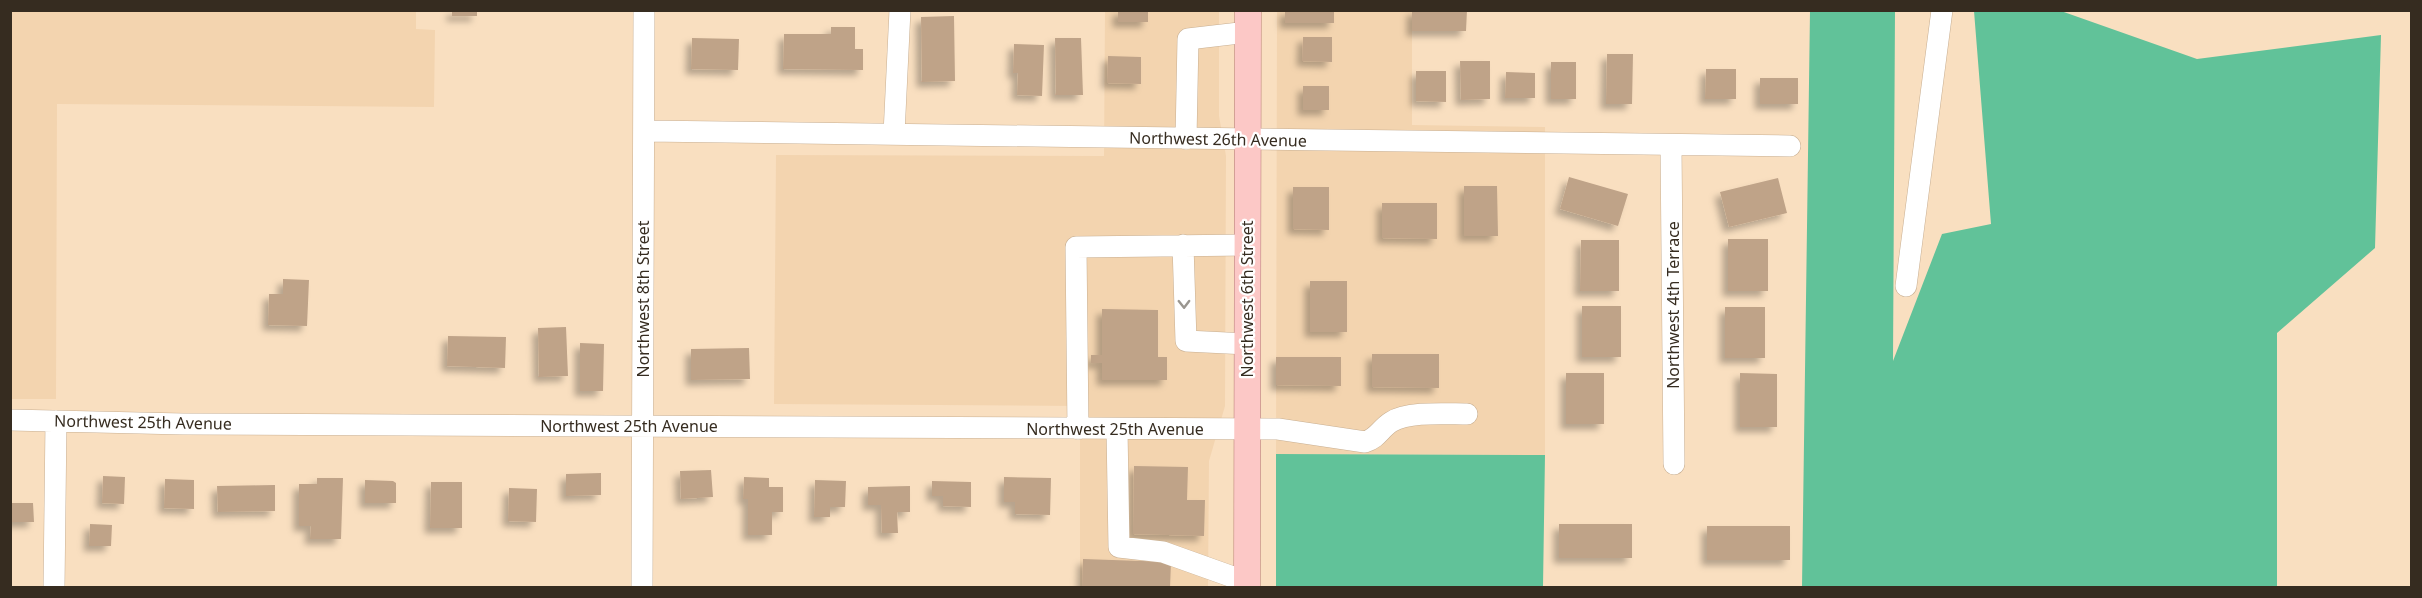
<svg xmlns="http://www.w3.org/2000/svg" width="2422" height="598" font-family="'Noto Sans',sans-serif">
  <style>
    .built { fill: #f3d4af }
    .forest { fill: #61c299 }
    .building { fill: #bfa388; filter: url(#shadow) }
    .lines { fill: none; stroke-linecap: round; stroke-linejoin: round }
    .minor-casing { stroke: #c8af92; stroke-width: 22 }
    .major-casing { stroke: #b57a73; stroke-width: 27 }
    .minor { stroke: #fff; stroke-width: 21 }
    .major { stroke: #fcc8c6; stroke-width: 26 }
    .oneway { stroke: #9a9690 }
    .labels { text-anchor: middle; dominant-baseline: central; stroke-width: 4.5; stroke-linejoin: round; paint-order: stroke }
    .street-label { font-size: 16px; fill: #362c20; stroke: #fff }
  </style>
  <defs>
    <filter id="shadow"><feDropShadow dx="-5.5" dy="5.5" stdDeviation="3" flood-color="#0004"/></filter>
  </defs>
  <rect width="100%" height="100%" fill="#f9dfc0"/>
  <path class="built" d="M416,10V29L435,30L434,107L57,104L56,399H11V11Z
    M1105,11H1219V116L1226,156L1225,406L1209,461L1208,587H1080V406L774,404L776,155L1104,156Z
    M1277,11H1412V125L1545,127V455L1276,454Z"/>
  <path class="forest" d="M1810,11H1895L1893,361L1942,234L1991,224L1974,11H2061L2197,59L2381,35L2375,248L2277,333V587H1802Z
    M1276,454L1545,455L1543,587H1276Z"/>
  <path class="building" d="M452,10H477V16H452Z
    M1118,10H1148V22H1118Z
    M1285,10H1334V23H1285Z
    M1412,10H1467L1466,31H1412Z
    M954,16L955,81L922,82L921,17Z
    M831,27H855V49H863V70L783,69L784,34H831Z
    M1303,37H1332V62L1302,61Z
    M692,38L739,39L738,70L691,69Z
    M1055,38H1081L1083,95H1056Z
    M1014,44L1044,45L1042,96L1017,95L1018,73H1013Z
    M1607,54H1633L1632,104H1606Z
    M1108,56L1141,57V84L1107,83Z
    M1460,61H1490V99L1461,100Z
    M1551,62H1576V99H1551Z
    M1706,69H1736V99H1705Z
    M1416,71H1446V102L1416,101Z
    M1506,72L1535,73V98H1505Z
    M1760,78H1798V104H1760Z
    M1303,86H1329V110H1303Z
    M1569,177L1628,194L1618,226L1560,209Z
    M1778,178L1787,213L1729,227L1720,192Z
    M1464,186H1497L1498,236H1464Z
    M1293,187H1329V230L1293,229Z
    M1382,203H1437V239L1382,238Z
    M1728,239H1768V291H1728Z
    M1581,240H1619V291H1580Z
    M283,279L309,280L307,326L268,325L269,294H283Z
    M1310,281H1347V332H1310Z
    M1582,306H1621V357H1582Z
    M1725,307H1765V358H1725Z
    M1102,309L1158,310V357H1167V380H1102V363H1091V355H1102Z
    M566,327L568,376L539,377L538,328Z
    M448,336L506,337L505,368L447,366Z
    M580,343L604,344L603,391H580Z
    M749,348L750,379L691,380V349Z
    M1372,354H1439V388L1372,387Z
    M1276,357H1341V386L1276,385Z
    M1566,373H1604V424H1566Z
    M1740,373L1777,374V427H1740Z
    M1134,466L1188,467L1187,500H1205L1204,536L1133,534Z
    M711,470L713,497L681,499L680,471Z
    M601,473V495L566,496V474Z
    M103,476L125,477L124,504L102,503Z
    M744,477L769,478V487H783V512H772V535H748V499H743Z
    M1004,477L1051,478L1050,515L1015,514V502H1004Z
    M317,478H343L341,539H310L311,526H299V484H317Z
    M165,479L194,480V509L164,508Z
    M365,480L393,481L396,483V503H365Z
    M815,480L846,481L845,507H830V517H814Z
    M932,481L971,482V507L943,506V496H932Z
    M431,482H462V528H430Z
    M275,485V511L218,512L217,486Z
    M910,486V512H897L898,533H882L881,505H868V487Z
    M509,488L537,489L536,522L508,521Z
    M10,503H33L34,522H10Z
    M90,524L112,525L111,546H89Z
    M1559,524H1632V558H1559Z
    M1707,526H1790V560H1707Z
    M1083,559L1171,562L1170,588H1082Z"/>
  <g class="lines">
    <g class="minor-casing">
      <path id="minor" d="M645,131L1790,146
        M894,134L900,10
        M1186,139L1188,39L1248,32
        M1671,146L1674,464
        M1183,245L1186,341L1247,344
        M1906,286L1942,10
        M10,420L183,424L1278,429L1365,442C1378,438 1380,429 1391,422C1408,411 1446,414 1467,414
        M1078,429L1076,247L1248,245
        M1117,429L1119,547L1163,552L1247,582
        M54,588L56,421
        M642,588L644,10"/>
    </g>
    <g class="major-casing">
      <path id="major" d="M1247,588L1248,10"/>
    </g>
    <use href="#minor" class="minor"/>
    <use href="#major" class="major"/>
  </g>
  <defs><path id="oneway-chevron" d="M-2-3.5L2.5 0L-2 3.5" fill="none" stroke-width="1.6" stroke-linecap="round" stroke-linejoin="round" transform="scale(1.5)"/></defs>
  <use class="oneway" href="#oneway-chevron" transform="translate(1184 304) rotate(89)"/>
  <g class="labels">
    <g class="street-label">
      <text transform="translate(1218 139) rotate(1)">Northwest 26th Avenue</text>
      <text transform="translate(643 299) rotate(-90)">Northwest 8th Street</text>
      <text transform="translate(1247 299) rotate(-90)">Northwest 6th Street</text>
      <text transform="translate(1673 305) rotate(-90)">Northwest 4th Terrace</text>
      <text transform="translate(143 422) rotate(1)">Northwest 25th Avenue</text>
      <text x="629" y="426">Northwest 25th Avenue</text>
      <text x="1115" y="429">Northwest 25th Avenue</text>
    </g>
  </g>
  <rect width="2422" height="598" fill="none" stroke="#362c20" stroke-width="24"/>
</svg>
